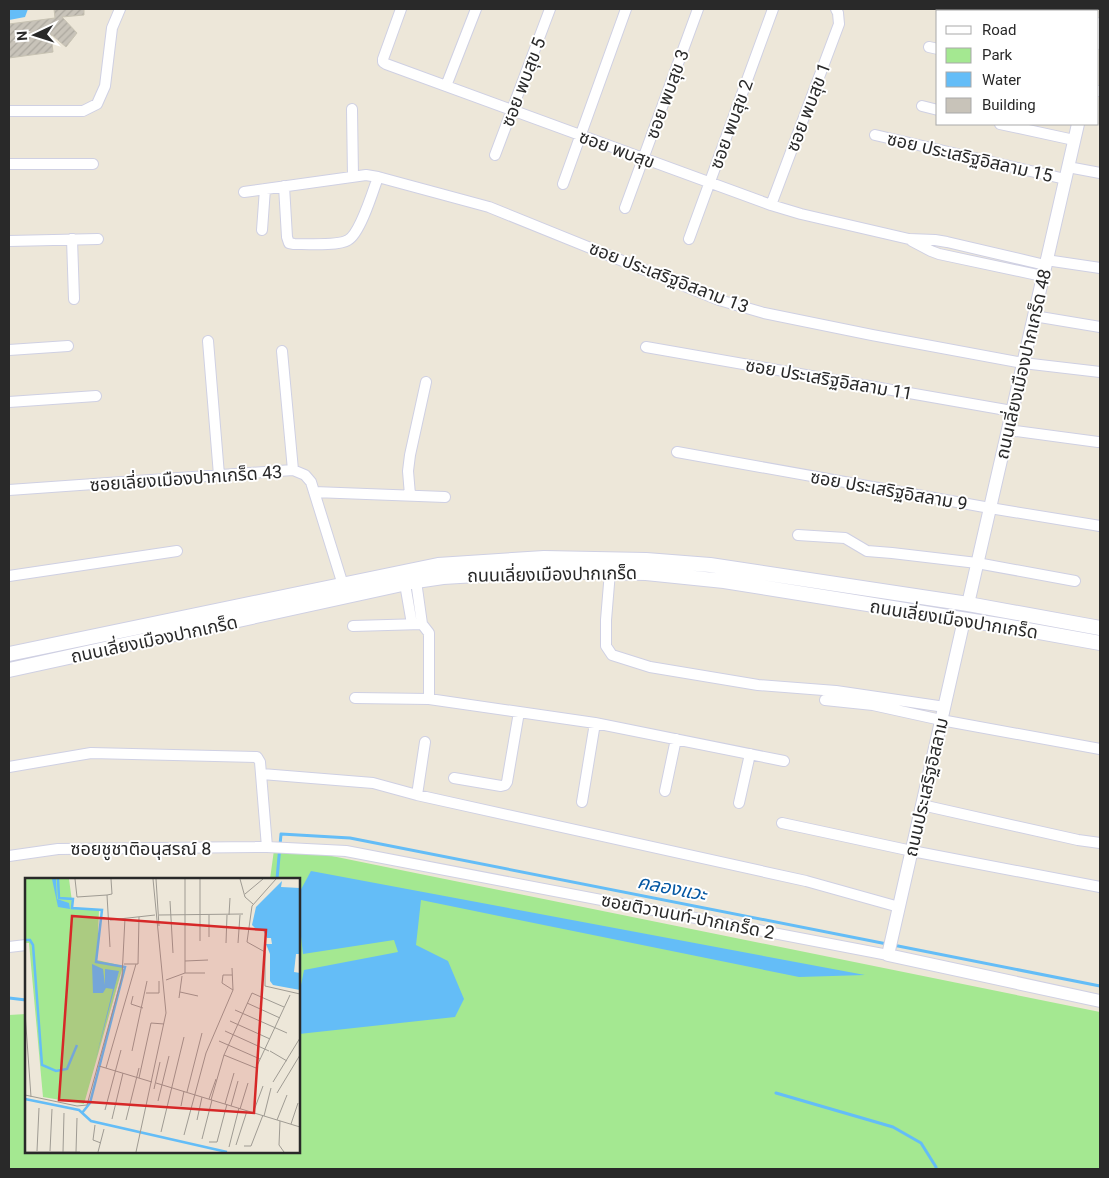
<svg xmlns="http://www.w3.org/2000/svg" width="1109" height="1178" font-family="Roboto,'Noto Sans Thai',sans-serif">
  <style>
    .green { fill: #a4e891 }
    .water { fill: #64bdf7 }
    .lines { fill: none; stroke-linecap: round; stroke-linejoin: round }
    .stream { stroke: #64bdf7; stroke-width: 3 }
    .building { fill: url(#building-hatch); stroke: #c8c3b3 }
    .minor-casing { stroke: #cfd0e3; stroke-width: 12 }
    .tertiary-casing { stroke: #cfd0e3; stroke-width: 14 }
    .secondary-casing { stroke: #cfd0e3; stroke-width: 16 }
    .minor { stroke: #fff; stroke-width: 10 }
    .tertiary { stroke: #fff; stroke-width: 12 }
    .secondary { stroke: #fff; stroke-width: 14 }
    .labels { text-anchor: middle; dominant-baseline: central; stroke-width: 4; stroke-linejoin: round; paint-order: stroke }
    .street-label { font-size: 18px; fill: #292929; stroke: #fff }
    .water-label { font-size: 19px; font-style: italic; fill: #0457a2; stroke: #fff }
    .inset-river { fill: none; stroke: #64bdf7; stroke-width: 2.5 }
    .inset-road { fill: none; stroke: #9f9b93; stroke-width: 1 }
    .view { fill: #d62828; fill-opacity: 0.15; stroke: #d62828; stroke-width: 2.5 }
    .inset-edge { fill: none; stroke: #292929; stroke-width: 2.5 }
  </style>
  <defs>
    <pattern id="building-hatch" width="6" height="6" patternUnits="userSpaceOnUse" patternTransform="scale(1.25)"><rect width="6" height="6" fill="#c8c3b9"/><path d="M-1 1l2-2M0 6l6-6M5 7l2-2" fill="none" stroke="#aca89f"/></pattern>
  </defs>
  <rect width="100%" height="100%" fill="#ede7d9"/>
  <path class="green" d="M274,850L322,854L1100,1012V1169H9V1015L26,1014V1152H299V879H270Z"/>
  <path class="water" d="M9,9H28L25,17L9,20Z
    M311,871L865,975L799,977L421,900L416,945L448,961L464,999L455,1017L299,1034V995L304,970L398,952L394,940L303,954L299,919V893Z"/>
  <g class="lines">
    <path class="stream" d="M277,879L281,834L350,838L887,944
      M893,945L1100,986
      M9,998L26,1000
      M776,1093L893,1127L921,1143L936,1167V1169"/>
  </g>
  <path class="building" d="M54,9H84V15L62,17L77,33L66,47L51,34L53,52L9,58V24L55,18Z"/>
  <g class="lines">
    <g class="minor-casing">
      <path id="minor" d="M401,9L383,59V62L386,64L771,205L801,214L909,239L935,240L947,242L1045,265
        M1098,43L1100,44
        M929,47L938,49
        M446,86L476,9
        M1098,91H1100
        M922,106L938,110
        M352,109L353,177
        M9,111H83L97,104L105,86L112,28L120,9
        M1000,124L1074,140
        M875,135L1065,179
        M495,155L550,9
        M9,164H93
        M1068,167L1100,173
        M563,184L626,9
        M284,186L287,237L289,243L294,244C306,244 339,246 348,240C360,234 373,191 378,177
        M244,192L366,175L378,177L489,207L719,300L764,313L872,335L1023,363L1100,372
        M771,205L839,24L838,13L836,9
        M625,208L698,9
        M262,230L265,189
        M72,239L74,299
        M689,239L773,9
        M9,241L98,239
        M912,241L931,251L939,254L1042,276
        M1046,260L1100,268
        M1034,316L1100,327
        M208,341L219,475
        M646,347L1012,411
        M9,350L68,346
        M282,351L293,470
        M9,402L96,396
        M1008,430L1098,442
        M677,452L990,508L1100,526
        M9,490L293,470L305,475L311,482L343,585
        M314,492L445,497
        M410,495L408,471L410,455L426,382
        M798,535L845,538L867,551L892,553L977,563L1075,581
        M610,572L606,620V646L612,655L650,667L758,685L836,691L945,707
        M9,576L177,551
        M416,581L422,624
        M405,584L412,624
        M353,626L422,624L429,633V699
        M355,698L429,699L595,723L784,761
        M825,700L873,705L941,720L1100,749
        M9,767L91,753L257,757L260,762L267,847
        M262,774L373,783L417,795L806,881L899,907
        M454,778L501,786L505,785L507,782L519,712
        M665,791L676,739
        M417,795L425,742
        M582,802L595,723
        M739,803L750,754
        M922,805L1078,840L1100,843
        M782,823L912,851L1100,887
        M9,856L58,849L267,847L346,851L888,955
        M9,947L26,945"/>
    </g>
    <g class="tertiary-casing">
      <path id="tertiary" d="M1098,35L1100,24
        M968,604L1078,124
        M964,620L888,955L1100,1001"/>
    </g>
    <g class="secondary-casing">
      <path id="secondary" d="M9,654L438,565L544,558L646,560L710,565L968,604L1100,628
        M9,670L416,581L443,577L544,571L646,573L724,581L1005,626L1100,643"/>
    </g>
    <use href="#minor" class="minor"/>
    <use href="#tertiary" class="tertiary"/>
    <use href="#secondary" class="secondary"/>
  </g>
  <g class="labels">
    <g class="street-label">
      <text transform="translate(523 82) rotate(-69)">ซอย พบสุข 5</text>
      <text transform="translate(667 94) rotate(-70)">ซอย พบสุข 3</text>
      <text transform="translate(808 107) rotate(-69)">ซอย พบสุข 1</text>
      <text transform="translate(731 124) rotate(-70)">ซอย พบสุข 2</text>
      <text transform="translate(617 149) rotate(20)">ซอย พบสุข</text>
      <text transform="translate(970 157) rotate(13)">ซอย ประเสริฐอิสลาม 15</text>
      <text transform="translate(669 277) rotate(21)">ซอย ประเสริฐอิสลาม 13</text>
      <text transform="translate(1023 364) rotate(-77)">ถนนเลี่ยงเมืองปากเกร็ด 48</text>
      <text transform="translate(829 379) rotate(10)">ซอย ประเสริฐอิสลาม 11</text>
      <text transform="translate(186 478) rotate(-4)">ซอยเลี่ยงเมืองปากเกร็ด 43</text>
      <text transform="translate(889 490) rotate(10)">ซอย ประเสริฐอิสลาม 9</text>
      <text transform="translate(552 574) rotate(-1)">ถนนเลี่ยงเมืองปากเกร็ด</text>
      <text transform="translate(954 619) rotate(9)">ถนนเลี่ยงเมืองปากเกร็ด</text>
      <text transform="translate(154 639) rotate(-12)">ถนนเลี่ยงเมืองปากเกร็ด</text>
      <text transform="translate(926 787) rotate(-77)">ถนนประเสริฐอิสลาม</text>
      <text x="141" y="848">ซอยชูชาติอนุสรณ์ 8</text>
      <text transform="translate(688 916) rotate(11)">ซอยติวานนท์-ปากเกร็ด 2</text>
    </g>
    <g class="water-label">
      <text transform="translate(672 888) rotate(11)">คลองแวะ</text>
    </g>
  </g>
  <g transform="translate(25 878)">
    <rect width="275" height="275" fill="#ede7d9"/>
    <path d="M0,1H44L48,31L74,32L72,82L98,88L59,226L18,219L4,65H0Z" fill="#a4e891"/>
    <path d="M27,1H31L32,21L44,25L45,31L33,29ZM257,3L256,9L275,10V76H271L269,94L275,95V112L248,107L245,103V76L241,66H247L246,60H242L238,52H232L227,47L231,29ZM67,86L78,91L80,107V91L94,93L70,184L88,111L81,110L78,115H68Z" fill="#64bdf7"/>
    <path class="inset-river" d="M33,1L34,20L48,21L47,30L77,32L71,84L100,89L65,225L57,235M0,62H5L8,67L17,187L31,193L42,191L52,167M0,221L54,232L66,243L202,274"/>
    <path class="inset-road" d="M50,1L52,19L82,17L85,69M131,1L134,48M215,1L220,19L228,26M251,1L227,28L222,64L240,74V108L275,116M220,16L238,1M82,17L87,16L86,1M145,23L148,75M134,37L218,36M204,37L205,20M85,42L130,37M184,59V37M175,63V1M201,65L202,37M213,65L215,37M160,83L183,82M99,86H113L114,39M160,95H180M207,97H198L197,105L208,112M141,102L160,95V1M155,114L173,118M121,115H134V103M108,118L106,126L118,130M154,120L157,98M222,125L255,140M210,132L262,155M0,134L6,219M205,143L245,161M200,153L244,173M194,163L235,181M107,173L122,103M245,173L262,183M199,177L231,190L265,117M74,188L127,204M81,190L111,86M114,200L126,145L139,146M248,204L275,160M131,205L275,249M129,211L135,184M162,214L177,155M252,215L275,177M0,217L52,228L62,227L97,99L100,40M184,221L191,201M186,222L199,177L227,115L259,129M133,223L144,178M200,226L209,195M156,228L159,213M206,228L213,203M215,231L223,205M80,232L96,172M228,235L238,208M239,238L246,210M87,241L98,195M101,242L114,190M172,242L177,219M252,242L262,217M255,243L254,267L259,274M266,246L273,225M70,247L68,262L76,265M136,254L159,159M159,257L181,175L208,112L207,90M177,261L187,222M184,264H192L202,226M211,267L222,233M219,268H226L238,237M204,269L214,230M12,273L14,230M25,273L27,231M0,274H55M38,274L39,235M51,274L52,240M73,274L79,251M111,274L141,135L128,1"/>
    <path class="view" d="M47,38L241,52L229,235L34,222Z"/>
    <rect width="275" height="275" class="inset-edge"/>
  </g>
  <rect width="1109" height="1178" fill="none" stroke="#292929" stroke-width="20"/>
  <rect x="936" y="10" width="162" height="115" fill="#ffffff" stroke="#a9a9a9"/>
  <rect x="946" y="26" width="25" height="8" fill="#ffffff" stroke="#a9a9a9"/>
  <text x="982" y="35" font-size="15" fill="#292929">Road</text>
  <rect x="946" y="48" width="25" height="15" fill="#a4e891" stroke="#a9a9a9"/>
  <text x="982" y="60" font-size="15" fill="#292929">Park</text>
  <rect x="946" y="72" width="25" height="15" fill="#64bdf7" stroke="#a9a9a9"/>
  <text x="982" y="85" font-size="15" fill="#292929">Water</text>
  <rect x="946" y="98" width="25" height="15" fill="#c8c3b9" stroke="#a9a9a9"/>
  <text x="982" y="110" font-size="15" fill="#292929">Building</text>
  <g transform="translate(35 35) rotate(266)" stroke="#ffffff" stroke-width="4" paint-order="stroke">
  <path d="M0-4L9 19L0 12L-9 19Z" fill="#292929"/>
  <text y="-8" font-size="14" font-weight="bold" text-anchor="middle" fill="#292929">N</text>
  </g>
</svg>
